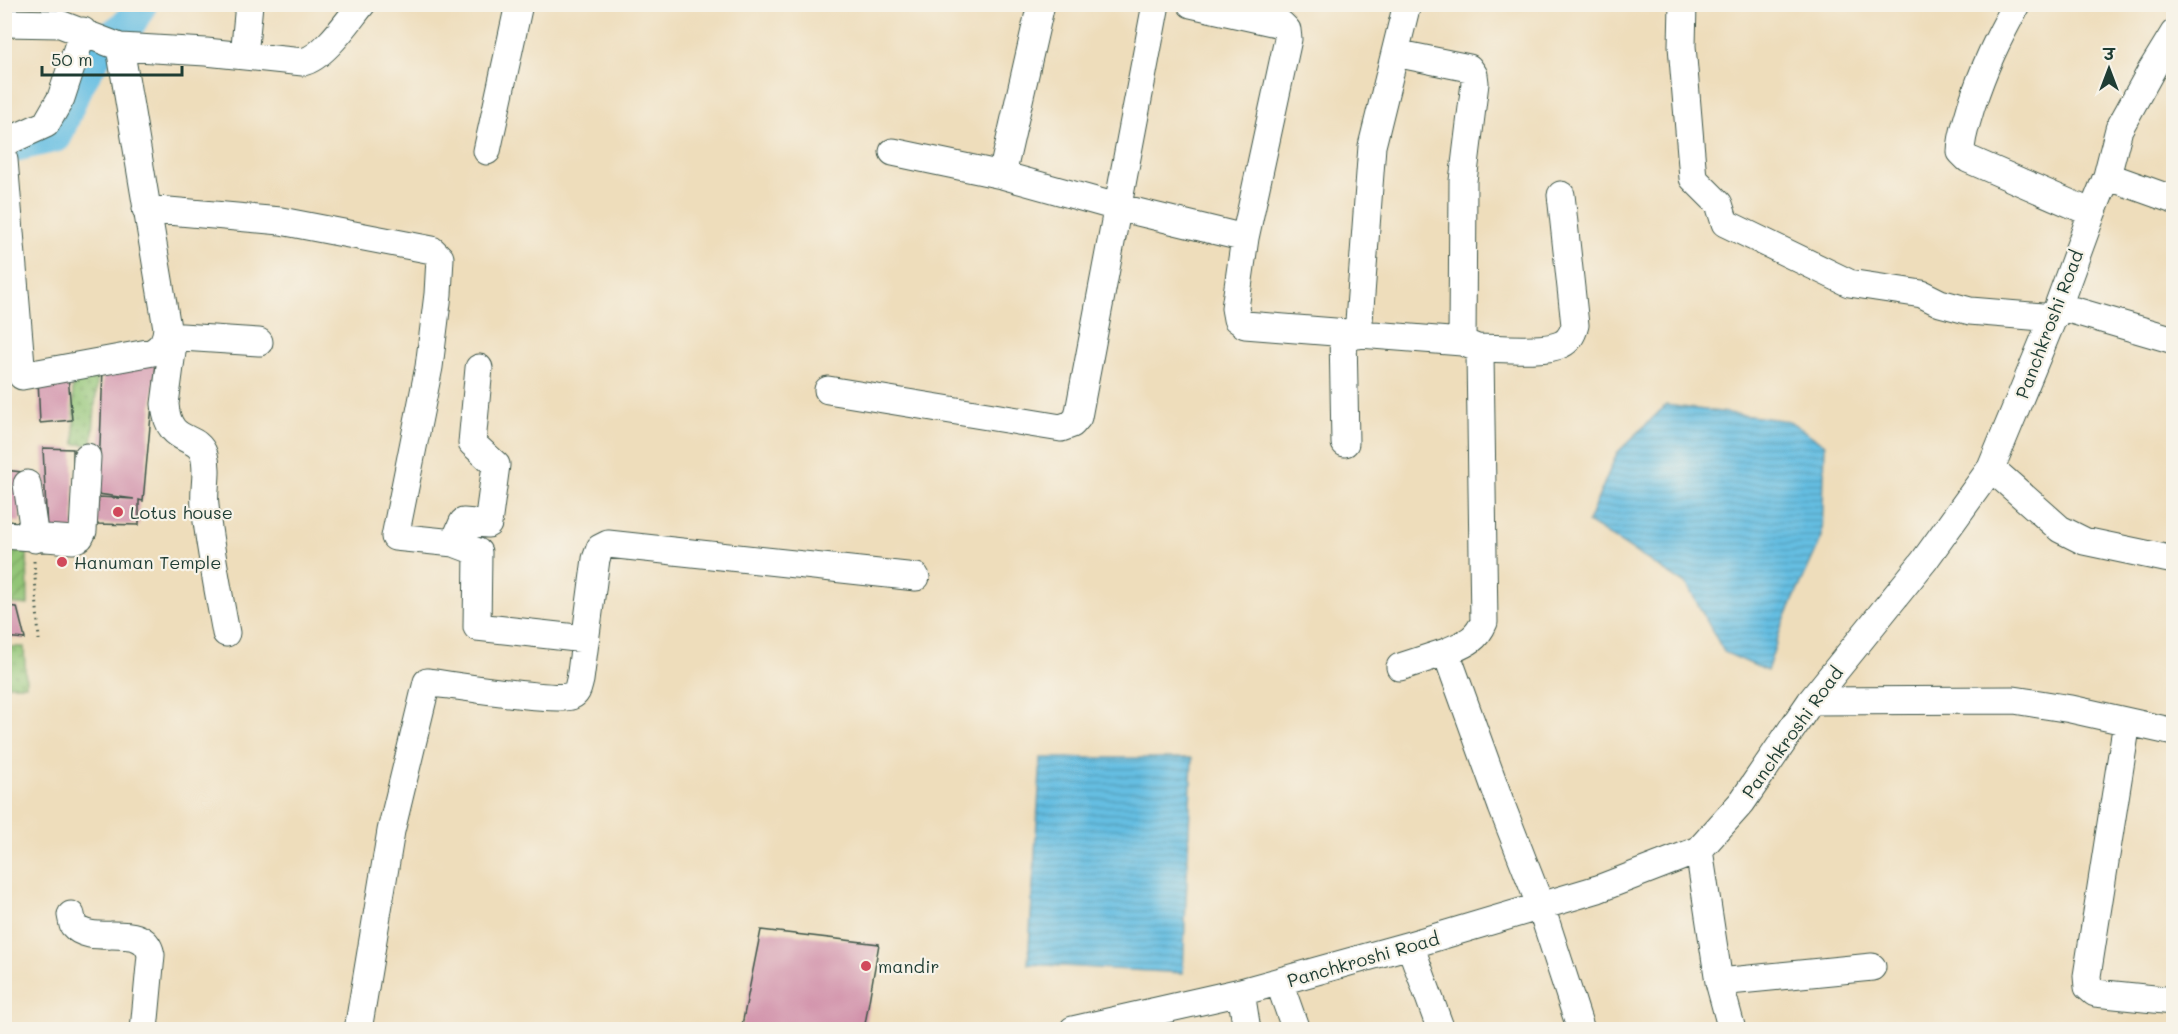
<svg xmlns="http://www.w3.org/2000/svg" width="2178" height="1034" font-family="Mali,'Playpen Sans Deva',sans-serif">
  <style>
    .grass { fill: url(#grass-dots); stroke: #588155; stroke-width: 1.5 }
    .garden { fill: url(#garden-furrows); stroke: #588155; stroke-width: 1.5 }
    .water { fill: url(#water-rules); stroke: #427e8b; stroke-width: 1.5 }
    .lines { fill: none; stroke-linecap: round; stroke-linejoin: round }
    .river { stroke: #65bee2; stroke-width: 33 }
    .building { fill: #d293ab }
    .minor-casing { stroke: #3e5548; stroke-width: 29 }
    .path { stroke: #3e5548; stroke-width: 3; stroke-dasharray: 1.5 4.5; stroke-linecap: butt }
    .minor { stroke: #fff; stroke-width: 27 }
    .poi-dot { fill: #d1495b; stroke: #f7f3e8; stroke-width: 2 }
    .labels { text-anchor: middle; dominant-baseline: central; stroke-width: 4.5; stroke-linejoin: round; paint-order: stroke }
    .street-label { font-size: 18px; fill: #1f3d34; stroke: #f7f3e8 }
    .poi-label { font-size: 18px; fill: #1f3d34; stroke: #f7f3e8; text-anchor: start }
  </style>
  <defs>
    <pattern id="grass-dots" width="8" height="8" patternUnits="userSpaceOnUse" patternTransform="scale(1.5)"><rect width="8" height="8" fill="#92c576"/><path d="M2 2h.1M6 6h.1" fill="none" stroke="#77a162" stroke-width="1.8" stroke-linecap="round"/></pattern>
    <pattern id="garden-furrows" width="10" height="10" patternUnits="userSpaceOnUse" patternTransform="scale(1.5)"><rect width="10" height="10" fill="#92c576"/><path d="M-1 1l2-2M0 10L10 0M9 11l2-2" fill="none" stroke="#77a162"/></pattern>
    <pattern id="water-rules" width="6" height="5" patternUnits="userSpaceOnUse" patternTransform="scale(1.5)"><rect width="6" height="5" fill="#65bee2"/><path d="M0 2.5h6" fill="none" stroke="#539cb8"/></pattern>
  </defs>
  <rect width="100%" height="100%" fill="#f7f3e8"/>
  <filter id="ink" filterUnits="userSpaceOnUse"><feTurbulence type="fractalNoise" baseFrequency=".0167" numOctaves="2"/><feDisplacementMap in="SourceGraphic" scale="12" xChannelSelector="R" yChannelSelector="G"/><feConvolveMatrix kernelMatrix="1 2 1 2 8 2 1 2 1" color-interpolation-filters="sRGB"/></filter>
  <filter id="wash" filterUnits="userSpaceOnUse"><feTurbulence type="fractalNoise" baseFrequency=".008" numOctaves="4" result="noise"/><feDisplacementMap in="SourceGraphic" scale="24" xChannelSelector="R" yChannelSelector="G"/><feGaussianBlur stdDeviation="1.35" result="paint"/><feColorMatrix in="noise" values="0 0 0 0 0 0 0 0 0 0 0 0 0 0 0 0 0 1.4 0 .05"/><feComposite in="paint" operator="in"/></filter>
  <g filter="url(#wash)">
    <rect width="100%" height="100%" fill="#edb"/>
    <path class="grass" d="M98,370L92,445L75,444L72,375Z
      M5,647H24L26,685H5Z"/>
    <path class="garden" d="M4,543L27,545L28,605L5,603Z"/>
    <path class="water" d="M1666,405L1789,421L1825,445L1822,537L1782,625L1767,671L1724,652L1687,585L1588,522L1617,453Z
      M1041,758H1192L1183,973L1028,964Z"/>
    <g class="lines">
      <path class="river" d="M4,148L56,136L76,87L103,43L129,24L141,4"/>
    </g>
    <g id="blocks">
      <path class="building" d="M156,362L143,501L139,500V525L96,524L99,497L134,499L98,494L103,369Z
        M68,376L72,420L40,423L38,379Z
        M43,448L73,449L74,530L47,531Z
        M4,470L22,472L20,522L4,521Z
        M4,606L17,607L25,639L4,637Z
        M761,930L879,944L864,1030H741Z"/>
    </g>
  </g>
  <g filter="url(#ink)">
    <use href="#blocks" fill-opacity="0" stroke="#3e5548" stroke-width="1.5"/>
    <g class="lines">
      <g class="minor-casing">
        <path id="minor" d="M1041,4L1002,175L1117,207L1245,238L1235,308L1237,319L1245,325L1462,342L1477,348L1480,355L1484,622C1476,641 1464,644 1446,652L1502,807L1541,907L1581,1030
          M1191,4L1281,24L1287,30L1288,39L1245,238
          M1683,4L1682,46L1693,178L1719,204L1725,223L1849,283L1922,294L1940,303L1970,311L2054,318
          M2017,4C1997,40 1984,67 1971,107C1967,122 1961,136 1961,152L1968,159L2092,213
          M4,23L60,24L120,47L167,328C166,339 163,346 153,352L22,376L4,160
          M120,47L206,52L303,62C324,57 348,21 362,4
          M1395,53L1469,68L1474,75L1475,83L1463,181L1462,342
          M244,56L249,4
          M4,143L46,124L61,98L83,31
          M487,151L519,4
          M893,152L1002,175
          M2107,176L2174,200
          M146,209L281,221L432,250L440,258L438,294L429,367L395,537L454,543L478,552L477,627L585,639
          M2058,306L2174,340
          M1343,333L1345,443
          M1358,335L1372,146L1407,4
          M166,336L259,342
          M174,336L165,404C168,447 197,432 204,455C209,472 203,489 205,506C210,549 218,590 226,633
          M1477,348C1498,348 1545,353 1562,344C1570,340 1573,333 1575,325L1561,195
          M828,390L1061,428L1072,424L1078,417L1156,4
          M1991,468L2060,529L2084,541L2174,560
          M27,484L35,539
          M4,535L73,540L80,537L83,531L87,457
          M454,543L463,522L488,524L496,465L472,443L479,368
          M1400,667L1446,652
          M1811,701L2014,700L2071,709L2174,732
          M2127,722L2087,976L2088,987L2095,993L2174,1001
          M1699,850L1719,982L1732,1030
          M71,915L73,925C92,948 144,919 151,955L144,1030
          M1410,945L1441,1030
          M1279,982L1296,1030
          M1719,982L1872,967
          M1241,992L1247,1030
          M358,1030L391,831L427,682C451,685 555,702 571,696C578,693 578,687 580,680L596,559L600,548L608,544L916,577
          M1073,1030L1241,992L1410,945L1598,889L1699,850L1742,802L1811,701L1924,561L1991,468L2058,306L2092,213L2107,176L2119,129L2152,69L2174,33"/>
      </g>
      <path class="path" d="M34,561L39,640"/>
      <use href="#minor" class="minor"/>
    </g>
  </g>
  <g class="poi-dot">
    <circle cx="118" cy="512" r="6"/>
    <circle cx="62" cy="562" r="6"/>
    <circle cx="866" cy="966" r="6"/>
  </g>
  <g class="labels">
    <g class="street-label">
      <text transform="translate(2049 324) rotate(-69)">Panchkroshi Road</text>
      <text transform="translate(1792 732) rotate(-54)">Panchkroshi Road</text>
      <text transform="translate(1363 959) rotate(-16)">Panchkroshi Road</text>
    </g>
    <g class="poi-label">
      <text x="130" y="512">Lotus house</text>
      <text x="74" y="562">Hanuman Temple</text>
      <text x="878" y="966">mandir</text>
    </g>
  </g>
  <rect width="2178" height="1034" fill="none" stroke="#f7f3e8" stroke-width="24"/>
  <g transform="translate(2109 69)" stroke="#f7f3e8" stroke-width="4.5" paint-order="stroke">
  <path d="M0-4.5L10 22L0 15L-10 22Z" fill="#1f3d34"/>
  <text y="-9" font-size="16" font-weight="bold" text-anchor="middle" fill="#1f3d34">उ</text>
  </g>
  <path d="M42 66v9h140v-9" fill="none" stroke="#1f3d34" stroke-width="3"/>
  <text x="51" y="66" font-size="18" fill="#1f3d34" stroke="#f7f3e8" stroke-width="4.5" paint-order="stroke">50 m</text>
</svg>
